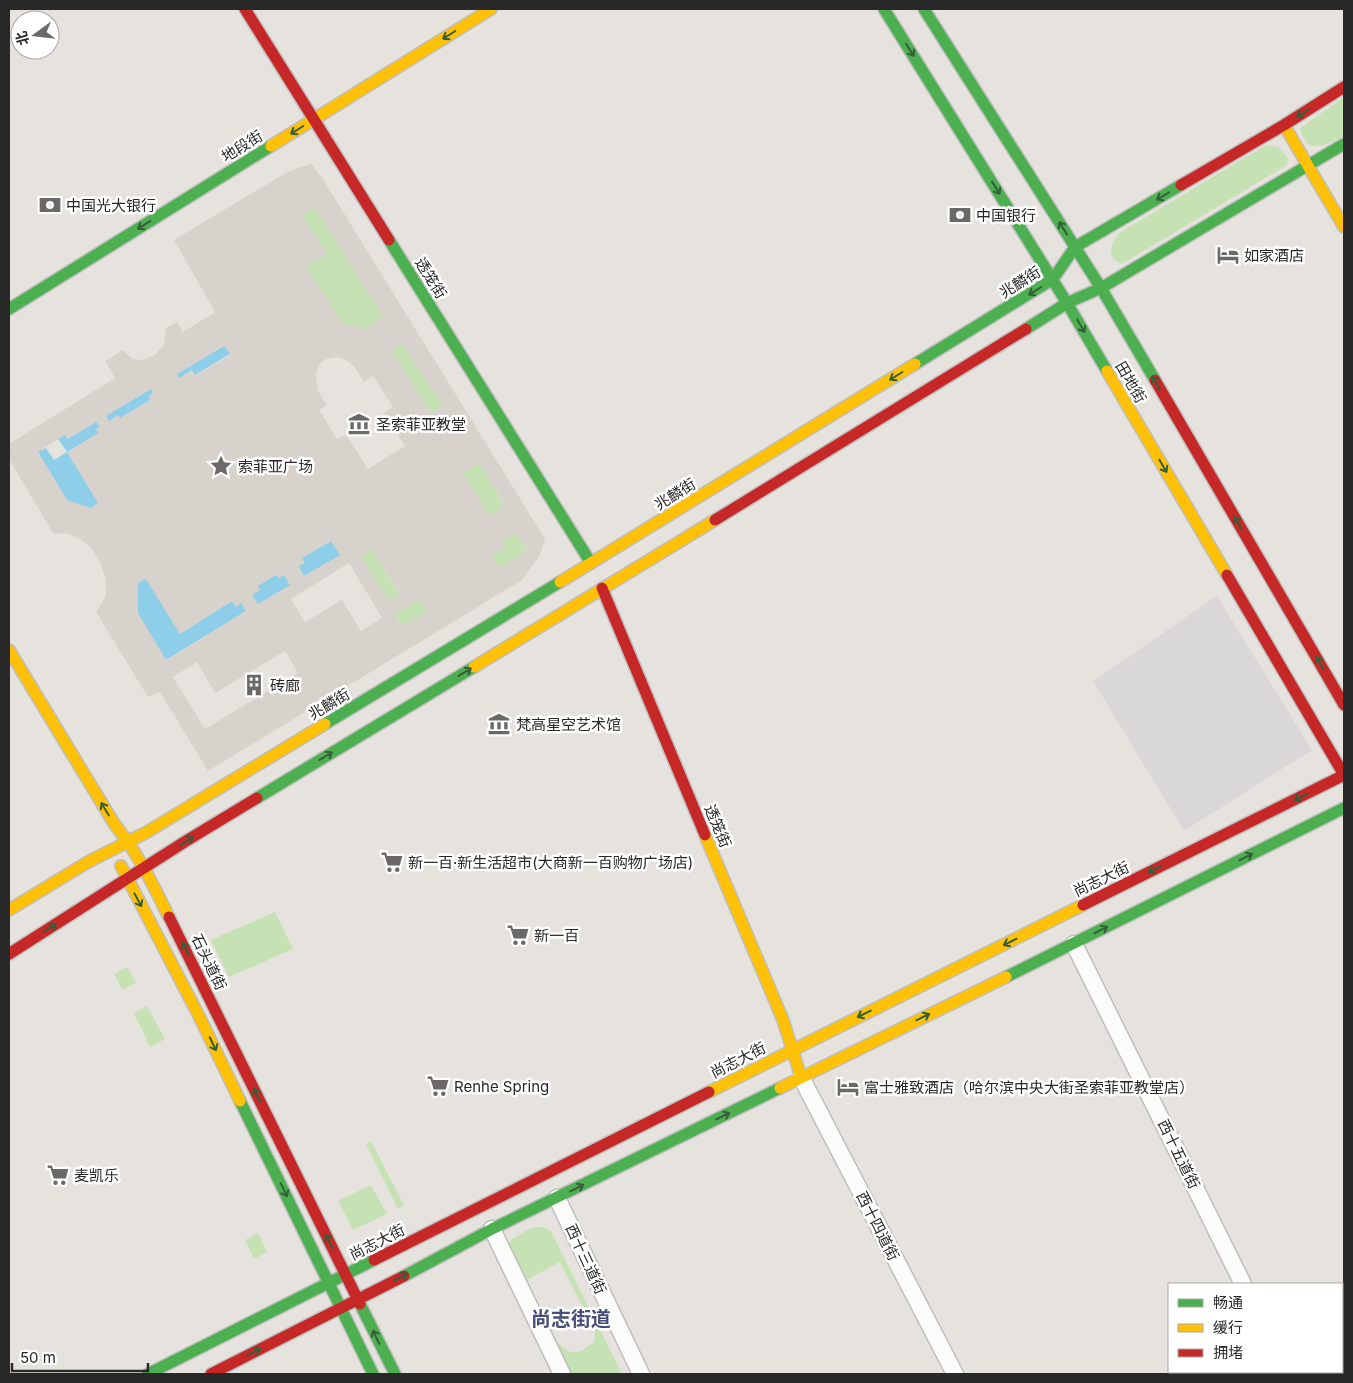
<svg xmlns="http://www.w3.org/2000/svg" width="1353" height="1383" font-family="Inter,'Noto Sans SC',sans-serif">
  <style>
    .industrial { fill: #dad7d9 }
    .green { fill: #c6e2b5 }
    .plaza { fill: #d7d3cc; fill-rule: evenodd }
    .water { fill: #8fcee9 }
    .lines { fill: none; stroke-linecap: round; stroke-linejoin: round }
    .street-casing { stroke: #bfbebf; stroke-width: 19 }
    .fast-casing { stroke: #bfbebf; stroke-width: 14 }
    .slow-casing { stroke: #bfbebf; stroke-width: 14 }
    .jam-casing { stroke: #bfbebf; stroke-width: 14 }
    .street { stroke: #fbfbfa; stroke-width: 16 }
    .fast { stroke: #4caf50; stroke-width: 11 }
    .slow { stroke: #ffc107; stroke-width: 11 }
    .jam { stroke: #c62828; stroke-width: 11 }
    .oneway { stroke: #365e38 }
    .labels { text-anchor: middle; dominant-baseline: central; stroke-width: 5; stroke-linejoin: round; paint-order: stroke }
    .street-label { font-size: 15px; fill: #282828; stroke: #fff }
    .poi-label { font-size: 15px; fill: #282828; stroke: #fff; text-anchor: start }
    .district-label { font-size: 20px; font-weight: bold; fill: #484f78; stroke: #fff }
  </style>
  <rect width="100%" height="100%" fill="#e6e2dd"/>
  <path class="industrial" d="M1217,596L1312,750L1184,831L1093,681Z"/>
  <path class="green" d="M1344,97V136C1325,144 1307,158 1300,128Z
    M1266,145L1279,147L1288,158L1287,165L1122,264L1113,259C1109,248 1112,242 1119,233Z
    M315,207L383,317L365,329L342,323L306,267L302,215Z
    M402,343L443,406L431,413L391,351Z
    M480,463L505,507L489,516L463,473Z
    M516,533L528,551L499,568L492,556L506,547L502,541Z
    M372,549L400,595L388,602L361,556Z
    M420,599L428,612L402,626L394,614Z
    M275,912L293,949L229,977L211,940Z
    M127,967L136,983L122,990L114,974Z
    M147,1006L165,1039L150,1047L134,1013Z
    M371,1141L404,1205L398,1209L366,1144Z
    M371,1185L387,1214L353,1230L338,1201Z
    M533,1227H543L551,1231L622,1374H566L528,1285L558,1343C572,1357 579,1354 594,1342L595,1331L560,1262L521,1283L507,1248L512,1239Z
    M258,1233L267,1252L254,1259L245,1240Z"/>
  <path class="plaza" d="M311,164L321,176L545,539L540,555L522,580L208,771L160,692L148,697L96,612L106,596V580L101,564L93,550L83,541L69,534L53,533L9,459V444L115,378L105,361L123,350L132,359L143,360L155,355L164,345L166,328L177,322L183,332L215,312L174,240L279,177L294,169ZM315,207L383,317L365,329L342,323L306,267L327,254L302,215ZM402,343L443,406L431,413L391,351ZM224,346L230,355L196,375L192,370L177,374ZM337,357L346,360L354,366L364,382L373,376L393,407L384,413L405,446L368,469L346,434L337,439L319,410L327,405L318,391L316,374L319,365L326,359ZM149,396L150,399L120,418L118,415L109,420L106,416ZM96,422V429L97,433L67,452V500L38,452L65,435L67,440ZM480,463L505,506L489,516L463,473ZM516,533L528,550L499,568L492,556L506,547L502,541ZM331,541L305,576V563L303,558ZM372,549L400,594L389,601L361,556ZM349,563L382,618L361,631L342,600L305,622L291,599ZM279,578L258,604L261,590L258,586ZM420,599L427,612L401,626L395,614ZM232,601L236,607L246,611L167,660L180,634ZM285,651L298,673L205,729L173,677L197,662L215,693Z"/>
  <path class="water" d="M224,346L230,354L195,375L192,370L179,378L177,374Z
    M151,389L153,393L149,396L150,400L120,418L118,415L109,421L106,416Z
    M96,422L100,426L96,429L98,433L67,452L98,503L91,508L67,500L38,452L46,448L54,460L67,452L58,439L65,435L68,439Z
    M331,541L340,555L304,576L299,566L305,563L302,558Z
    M276,575L279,578L284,575L290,585L258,604L252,595L260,590L258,586Z
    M146,579L180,634L232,601L236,607L241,603L246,611L166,660L138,613V583Z"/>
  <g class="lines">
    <g class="street-casing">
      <path id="street" d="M1074,944L1243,1284
        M801,1077L955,1374
        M557,1198L641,1374
        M492,1229L562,1374
        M1287,1372L1288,1374"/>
    </g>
    <g class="fast-casing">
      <path id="fast" d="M884,9L1067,303L1107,371
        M924,9L1101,288L1155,380
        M389,240L591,563
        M9,309L271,146
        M1026,329L1067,303L1101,288L1344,144
        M915,364L1053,279L1075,247L1181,185
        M325,724L560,582
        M257,798L474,667
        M1006,977L1344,808
        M240,1101L373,1374
        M404,1276L492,1229L780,1088
        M360,1304L395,1374
        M148,1374L374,1260"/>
    </g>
    <g class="slow-casing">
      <path id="slow" d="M1284,125L1344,227
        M271,146L491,9
        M1107,371L1227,575
        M560,582L915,364
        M9,650L115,825C138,853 153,885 169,917
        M474,667L715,520
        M705,835L783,1020L801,1077
        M121,866L199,1016L240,1101
        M9,910L88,862L147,832L325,724
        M780,1088L1006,977
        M709,1092L1083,905"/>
    </g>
    <g class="jam-casing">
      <path id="jam" d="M245,9L389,240
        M1181,185L1284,125L1344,87
        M1155,380L1344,705
        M715,520L1026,329
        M1227,575L1344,775
        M602,588L705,835
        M1083,905L1344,775
        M169,917L360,1304
        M9,954L186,841L257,798
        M374,1260L709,1092
        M211,1374L404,1276"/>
    </g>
    <use href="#street" class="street"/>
    <use href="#fast" class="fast"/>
    <use href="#slow" class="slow"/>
    <use href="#jam" class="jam"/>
  </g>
  <defs><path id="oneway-shaft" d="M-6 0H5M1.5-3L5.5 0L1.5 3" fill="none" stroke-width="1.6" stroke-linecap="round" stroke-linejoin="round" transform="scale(1.25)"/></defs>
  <g class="oneway">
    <use href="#oneway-shaft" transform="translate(449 35) rotate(148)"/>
    <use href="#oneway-shaft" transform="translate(910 50) rotate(58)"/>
    <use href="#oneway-shaft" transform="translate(1303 113) rotate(148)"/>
    <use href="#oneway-shaft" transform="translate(297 130) rotate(148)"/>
    <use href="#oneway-shaft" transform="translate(996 188) rotate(58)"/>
    <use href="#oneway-shaft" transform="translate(1163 196) rotate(150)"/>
    <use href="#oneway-shaft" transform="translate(144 225) rotate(148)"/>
    <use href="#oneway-shaft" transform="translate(1063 228) rotate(-122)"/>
    <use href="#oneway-shaft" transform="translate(1035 291) rotate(148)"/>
    <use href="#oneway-shaft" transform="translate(1081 326) rotate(60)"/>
    <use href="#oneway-shaft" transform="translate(896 376) rotate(148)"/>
    <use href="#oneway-shaft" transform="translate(1156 383) rotate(-120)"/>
    <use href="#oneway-shaft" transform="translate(1163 466) rotate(60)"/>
    <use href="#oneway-shaft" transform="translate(1238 523) rotate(-120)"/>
    <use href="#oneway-shaft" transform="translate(1320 663) rotate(-120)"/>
    <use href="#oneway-shaft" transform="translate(465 672) rotate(-31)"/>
    <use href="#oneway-shaft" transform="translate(326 756) rotate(-31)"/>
    <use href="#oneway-shaft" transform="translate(1301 797) rotate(154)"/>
    <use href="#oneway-shaft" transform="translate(105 809) rotate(-121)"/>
    <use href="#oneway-shaft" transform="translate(187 841) rotate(-32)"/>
    <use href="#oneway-shaft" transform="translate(1246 857) rotate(-27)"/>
    <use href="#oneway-shaft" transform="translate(1155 869) rotate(154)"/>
    <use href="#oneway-shaft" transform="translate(138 900) rotate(62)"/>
    <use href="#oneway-shaft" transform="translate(50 928) rotate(-32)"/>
    <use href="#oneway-shaft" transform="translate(1101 930) rotate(-27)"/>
    <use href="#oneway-shaft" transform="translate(1010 942) rotate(154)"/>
    <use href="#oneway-shaft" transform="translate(186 949) rotate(-116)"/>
    <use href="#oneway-shaft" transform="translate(864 1014) rotate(154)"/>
    <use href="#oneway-shaft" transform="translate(923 1017) rotate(-26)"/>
    <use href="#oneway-shaft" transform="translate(213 1044) rotate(64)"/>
    <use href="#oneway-shaft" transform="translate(257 1095) rotate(-116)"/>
    <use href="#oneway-shaft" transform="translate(723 1116) rotate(-26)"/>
    <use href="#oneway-shaft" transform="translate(577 1188) rotate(-26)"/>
    <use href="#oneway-shaft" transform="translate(284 1190) rotate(64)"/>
    <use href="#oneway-shaft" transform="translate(329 1241) rotate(-116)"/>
    <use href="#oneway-shaft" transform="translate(401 1277) rotate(-28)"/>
    <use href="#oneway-shaft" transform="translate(376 1337) rotate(-116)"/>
    <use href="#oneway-shaft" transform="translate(254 1352) rotate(-27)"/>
  </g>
  <defs>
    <g id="bank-bare" transform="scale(1.725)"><path d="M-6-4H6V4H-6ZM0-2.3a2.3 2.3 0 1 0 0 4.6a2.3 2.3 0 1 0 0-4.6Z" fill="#6a6967" stroke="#fff" stroke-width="2.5" paint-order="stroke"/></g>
    <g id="hotel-bare" transform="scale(1.725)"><path d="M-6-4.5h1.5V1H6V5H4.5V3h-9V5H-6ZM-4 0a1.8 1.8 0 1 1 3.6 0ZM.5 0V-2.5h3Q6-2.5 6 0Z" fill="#6a6967" stroke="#fff" stroke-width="2.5" paint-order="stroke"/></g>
    <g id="museum-bare" transform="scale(1.725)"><path d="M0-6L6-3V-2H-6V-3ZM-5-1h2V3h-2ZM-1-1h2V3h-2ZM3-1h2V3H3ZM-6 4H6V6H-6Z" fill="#6a6967" stroke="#fff" stroke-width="2.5" paint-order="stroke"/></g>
    <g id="sight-bare" transform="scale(1.725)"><path d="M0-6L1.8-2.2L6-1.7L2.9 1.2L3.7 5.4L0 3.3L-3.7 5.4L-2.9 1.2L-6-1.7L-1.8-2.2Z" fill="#6a6967" stroke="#fff" stroke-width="2.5" paint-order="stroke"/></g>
    <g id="building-bare" transform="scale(1.725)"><path d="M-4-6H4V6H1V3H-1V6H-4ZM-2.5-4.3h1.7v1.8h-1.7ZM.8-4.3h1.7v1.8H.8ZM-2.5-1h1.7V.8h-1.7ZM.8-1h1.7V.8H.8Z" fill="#6a6967" stroke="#fff" stroke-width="2.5" paint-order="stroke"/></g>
    <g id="supermarket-bare" transform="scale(1.725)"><path d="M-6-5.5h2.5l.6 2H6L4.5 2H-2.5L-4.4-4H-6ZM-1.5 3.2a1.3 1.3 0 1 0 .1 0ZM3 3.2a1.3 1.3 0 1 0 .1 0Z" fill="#6a6967" stroke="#fff" stroke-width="2.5" paint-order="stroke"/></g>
  </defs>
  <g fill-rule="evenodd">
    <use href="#bank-bare" x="50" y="205"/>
    <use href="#bank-bare" x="960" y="215"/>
    <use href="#hotel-bare" x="1228" y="255"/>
    <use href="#museum-bare" x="359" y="424"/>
    <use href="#sight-bare" x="221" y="466"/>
    <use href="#building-bare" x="254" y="685"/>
    <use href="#museum-bare" x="499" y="724"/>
    <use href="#supermarket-bare" x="392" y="862"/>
    <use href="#supermarket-bare" x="518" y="935"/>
    <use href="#supermarket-bare" x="438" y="1086"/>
    <use href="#hotel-bare" x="848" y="1087"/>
    <use href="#supermarket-bare" x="58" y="1175"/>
  </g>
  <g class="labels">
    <g class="street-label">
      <text transform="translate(242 146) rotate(-32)">地段街</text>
      <text transform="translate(431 278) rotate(58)">透笼街</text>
      <text transform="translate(1020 282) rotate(-32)">兆麟街</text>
      <text transform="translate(1131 382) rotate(60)">田地街</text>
      <text transform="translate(675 494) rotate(-32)">兆麟街</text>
      <text transform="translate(329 704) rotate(-31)">兆麟街</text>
      <text transform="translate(718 826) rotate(67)">透笼街</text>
      <text transform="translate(1101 879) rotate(-26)">尚志大街</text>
      <text transform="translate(209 962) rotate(64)">石头道街</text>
      <text transform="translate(738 1060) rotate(-27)">尚志大街</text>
      <text transform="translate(1179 1154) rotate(64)">西十五道街</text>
      <text transform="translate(878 1226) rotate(63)">西十四道街</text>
      <text transform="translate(377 1242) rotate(-27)">尚志大街</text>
      <text transform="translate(586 1259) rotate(65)">西十三道街</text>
    </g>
    <g class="poi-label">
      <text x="66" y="205">中国光大银行</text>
      <text x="976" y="215">中国银行</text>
      <text x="1244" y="255">如家酒店</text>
      <text x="376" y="424">圣索菲亚教堂</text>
      <text x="238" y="466">索菲亚广场</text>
      <text x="270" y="685">砖廊</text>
      <text x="516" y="724">梵高星空艺术馆</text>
      <text x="408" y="862">新一百·新生活超市(大商新一百购物广场店)</text>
      <text x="534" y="935">新一百</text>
      <text x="454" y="1086">Renhe Spring</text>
      <text x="864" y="1087">富士雅致酒店（哈尔滨中央大街圣索菲亚教堂店）</text>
      <text x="74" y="1175">麦凯乐</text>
    </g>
    <g class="district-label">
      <text x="571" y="1319">尚志街道</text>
    </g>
  </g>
  <rect width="1353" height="1383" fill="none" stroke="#282828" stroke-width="20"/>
  <rect x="1168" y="1283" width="175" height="90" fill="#ffffff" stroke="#a9a9a9"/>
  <rect x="1178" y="1299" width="25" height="8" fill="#4caf50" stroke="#a9a9a9"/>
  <text x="1213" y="1308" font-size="15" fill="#282828">畅通</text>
  <rect x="1178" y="1324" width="25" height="8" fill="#ffc107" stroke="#a9a9a9"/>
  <text x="1213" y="1333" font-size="15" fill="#282828">缓行</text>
  <rect x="1178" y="1349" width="25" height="8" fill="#c62828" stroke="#a9a9a9"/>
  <text x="1213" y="1358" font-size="15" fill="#282828">拥堵</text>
  <g transform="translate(35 35) rotate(255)"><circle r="24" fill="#ffffff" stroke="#a9a9a9"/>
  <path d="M0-4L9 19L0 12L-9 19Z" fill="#6a6967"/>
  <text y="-8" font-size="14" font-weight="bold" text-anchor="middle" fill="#282828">北</text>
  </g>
  <path d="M12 1363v8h136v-8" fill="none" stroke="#282828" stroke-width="2.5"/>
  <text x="20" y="1363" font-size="15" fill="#282828" stroke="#ffffff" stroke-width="4" paint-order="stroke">50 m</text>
</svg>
